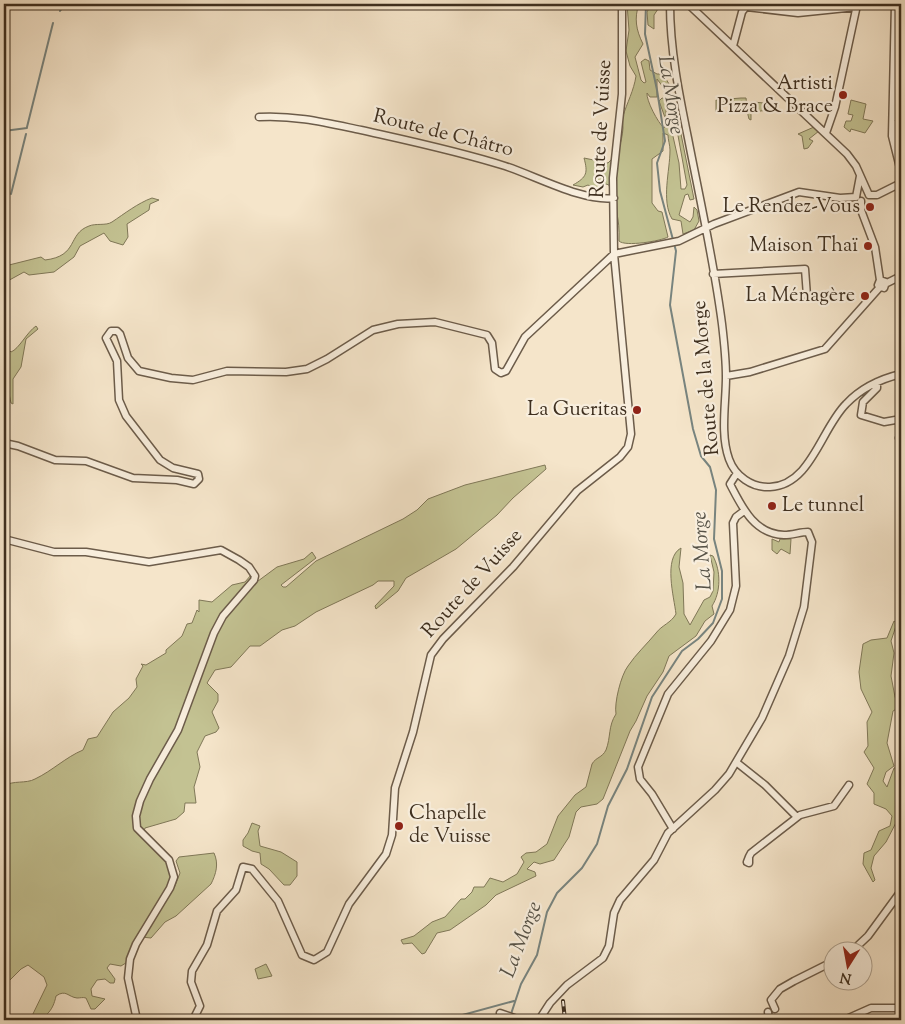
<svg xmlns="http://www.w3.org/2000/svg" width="905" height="1024" font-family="'Sorts Mill Goudy',serif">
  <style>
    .green { fill: #c3c292; stroke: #807858 }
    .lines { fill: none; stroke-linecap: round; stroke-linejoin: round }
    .stream { stroke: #78847f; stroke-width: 2 }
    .minor-casing { stroke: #6c5c4a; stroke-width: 9 }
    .minor { stroke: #f8eedd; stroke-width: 6 }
    .rail-casing { stroke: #3e2f1f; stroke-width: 4 }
    .rail { stroke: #f8eedd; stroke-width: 2; stroke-dasharray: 5.5; stroke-linecap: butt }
    .poi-dot { fill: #8f2418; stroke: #f8eedd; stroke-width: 2 }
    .labels { text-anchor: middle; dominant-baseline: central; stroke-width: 4.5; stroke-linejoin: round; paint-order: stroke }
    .poi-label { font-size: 20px; fill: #3e2f1f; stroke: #f8eedd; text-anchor: end }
    .street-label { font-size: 20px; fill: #3e2f1f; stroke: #f8eedd }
    .water-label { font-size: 21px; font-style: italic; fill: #565247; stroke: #f8eedd }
  </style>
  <rect width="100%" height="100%" fill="#f5e5ca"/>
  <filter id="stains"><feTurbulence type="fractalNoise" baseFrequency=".004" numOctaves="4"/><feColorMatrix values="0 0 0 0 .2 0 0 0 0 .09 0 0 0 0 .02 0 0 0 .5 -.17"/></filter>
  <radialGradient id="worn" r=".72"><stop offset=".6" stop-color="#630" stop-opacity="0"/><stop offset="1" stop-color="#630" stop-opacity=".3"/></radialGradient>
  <path class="green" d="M627,4H639C634,18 636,30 643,44L635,57L641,80L644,83L646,82L641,62L645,59L649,61L650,70L657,74H663L672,89L671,92L666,91L657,79V97H650L647,93C646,100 658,123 664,128L667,123L659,101L662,98L666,99V118L670,123L679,163L681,189H685L687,185L675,119L677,114L694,199L690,200L688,194L685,195L679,215L690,222L693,217L694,207L697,210L699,221L694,230L683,234L681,221L672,219C661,200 670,171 670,150C670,145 668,140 668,135L663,133V151L652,159V203L658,211L662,212L668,237C661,241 625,247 619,241C620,217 615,207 609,185L606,184L599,191L588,185L583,187L573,185C587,177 588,173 584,158L608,163C618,154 622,142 623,128C623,125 622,120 623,116C627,103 634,90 636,76L630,66L626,51L629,30Z
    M651,4H658V9L654,15V29L648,25L647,12Z
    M741,98H746L747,107L742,114L741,102L722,103V113L716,112V100Z
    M851,100L866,104L863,119L873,121L865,133L851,129L850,132L844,127L846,121H851L853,115L848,114Z
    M753,102L764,103L770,110L751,112V120L749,119L747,111Z
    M814,127L819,131L809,139L813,141L808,148L804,149L802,136L798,134Z
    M152,198L159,200L150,204L149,210L127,224L128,237L123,245L110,241L104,233L80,246L74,257L54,272L29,275L24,272L4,283V275L9,265L41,257L45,260C79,256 67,234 89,226C96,223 106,226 112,222C124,214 138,203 152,198Z
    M36,326L38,329L26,339L21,367L13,379V404L11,403L8,389H4V345L11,352C19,349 27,332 36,326Z
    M545,465L546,469L513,498L497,515L456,549L406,578L398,591L376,609L375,606L394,586V581H378L373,585L316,612L295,626L282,630L260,646H250L231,667L215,670L207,683L218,694V701L212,712L219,728L216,732L205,736L197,752L200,767L194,787L196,803H185L184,812L176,819L145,828L142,837L167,863L174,888L180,873L176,861L179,857L214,853C219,864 216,874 211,884L176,916L165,922L151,938L141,937L129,961L121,966L110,964L107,968L115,979L114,983H110L105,979L97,980L91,989L92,996L105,999L95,1009H91L86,998C83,997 80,998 77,998C68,997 66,989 56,996C53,1011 45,1020 30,1020L47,985L44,977L28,965L21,969L4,986V786C13,780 26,784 35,779C52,771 66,757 83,750L88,739L97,737L113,712L129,698L137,687L136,679L143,666L141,664L146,665L166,653V650L182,636L187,624L192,623L197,610L199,612V600L212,602L232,585L245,582L251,575L250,584H254L277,567L304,559L312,552L316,558L281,585L283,587H286L316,561L403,519L417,510L428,499L465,485Z
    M772,539L779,542L780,539H791L790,554L781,549L777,554L772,550Z
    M681,548L679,567L683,583L684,614L690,625L704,600L710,597L713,591L714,572L710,555L713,556C721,571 721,592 712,606L714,614L705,621L696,636L669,656L663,672L647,696L636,721L630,731L603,799L597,804L581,807L576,812L569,837L554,860L540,864L534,862L527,869L535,872L536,876L496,895L486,905L450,930L437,933L425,953L422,954L412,943L403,944L401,940L414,936L432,922L445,917L461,899H465L472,892L474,887H484L490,878L503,882L517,874L524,862L521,857L526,853L536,852L547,844L558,816L575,795L586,787L592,764C596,757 602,758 606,750C611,737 608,726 616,714C614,703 621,675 628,666C636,654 647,644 656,633C662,625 671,623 676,614C674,597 663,558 681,548Z
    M894,621L897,623L891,641L894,653L891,676L895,697L900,707L893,711L887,743L894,766L886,772L883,781L887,787L894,768H901V813L886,842L874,856L871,868L875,880L873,882L863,864L864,853L871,850L879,831L890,826L892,816L886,809L874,804V793L867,784L874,768L864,752L868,746L867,722L872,712L861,689L859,672L863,644L871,640L887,638Z
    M252,823L260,826L258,831L260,846L281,852L297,862V876L290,885H284L269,869L261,864L260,853L252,851L243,846V840L248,833Z
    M266,964L272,976L258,979L255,969Z"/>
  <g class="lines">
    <path class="stream" d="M60,11L65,4
      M27,127L53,23
      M4,131L27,128
      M11,194L26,134
      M4,204L9,200
      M444,1020L514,1001
      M509,1020L521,984L537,955L547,912L557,893L582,868L597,844L608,806L627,769L652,697L682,651L698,639L713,623L722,599V571L714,539L716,490L710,467L701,456L693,429L670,305L676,251L660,191L657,163L665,141L657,90L645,34L646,4"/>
    <g class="minor-casing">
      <path id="minor" d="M670,4C670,49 679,94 688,138C700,200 714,262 722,324C724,341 726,359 726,377C726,403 720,434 729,459C735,476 752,488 770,487C811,485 821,429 846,404C861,388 880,379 901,374
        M688,4L847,154L856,166L869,195
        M895,4L892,136L901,172
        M733,46L742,12L746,7L798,13L856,7
        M259,117C295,115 327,123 361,130C410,141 458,151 505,166C536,176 583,202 614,198
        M893,118L901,116
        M826,133L835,107L857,5
        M869,195H877L901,183
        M856,197L860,176
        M861,201V210L875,247L880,280L878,285L884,288L886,282L880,280
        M713,274L805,269L807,296
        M887,283L901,276
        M726,376L750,372L825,349L880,287
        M877,382V388L863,402L861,415L884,422L901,419
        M901,434L899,438L901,442
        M4,443L18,446L55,460L86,461L133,478L177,480L194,484L199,479L198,474L173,468L160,460L126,416L119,400L117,361L106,338L111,331H117L120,334L128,358L139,371L171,378L193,380L227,371L286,372L307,369L327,359L373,330L398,324L435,322L487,335L492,343L495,369L501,373L506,371L525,337L614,254L679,241L714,224L799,192L840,198L856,197
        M4,539L54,552H86L149,562L221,550L239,560L249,567L255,576L254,580L223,616L214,633L178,730L150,779L140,801L136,816L137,828L169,860L174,877L170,888L136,944L130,959L128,978L137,1020
        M736,762L765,785L797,817
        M673,829L652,794L640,779L638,767L668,694L711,641L730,610L736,586L733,523L736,517L744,511
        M749,857V863L747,862C748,859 749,856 751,853L800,815L834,806L849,785
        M851,952L868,936L901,891
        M775,1009L771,1000L780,989L794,981L832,962
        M768,1012L769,1020
        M500,1013L520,1020
        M193,1020L200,1006L191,982L192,971L207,945L217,911L236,890L243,867L252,869L278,901L302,955L314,960L327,952L349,904L386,854L392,835L395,788L413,732L431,655L443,639L513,567L577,491L620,457L628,447L631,434L614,254L613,178L622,94V4
        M539,1020L550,1003L567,985L603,958L609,946L614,913L620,900L654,860L668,833L715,790L729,774L762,718L789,656L804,607L812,542L808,532C800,532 793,535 784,535C754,534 742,507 730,484L737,473
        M844,1020L871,1008H901"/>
    </g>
    <use href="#minor" class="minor"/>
    <g class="rail-casing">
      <path id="rail" d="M563,1001L565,1020"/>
    </g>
    <use href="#rail" class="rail"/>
  </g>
  <g class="poi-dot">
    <circle cx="843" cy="95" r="5"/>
    <circle cx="870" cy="207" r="5"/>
    <circle cx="868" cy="246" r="5"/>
    <circle cx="865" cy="296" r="5"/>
    <circle cx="637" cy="410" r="5"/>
    <circle cx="772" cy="506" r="5"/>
    <circle cx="399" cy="826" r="5"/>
  </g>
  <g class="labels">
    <g class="poi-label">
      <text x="833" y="84">Artisti<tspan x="833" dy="23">Pizza &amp; Brace</tspan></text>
      <text x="860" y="207">Le Rendez-Vous</text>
      <text x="858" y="246">Maison Thaï</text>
      <text x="855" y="296">La Ménagère</text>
      <text x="627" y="410">La Gueritas</text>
      <text x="782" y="506" text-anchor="start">Le tunnel</text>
      <text x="409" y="814" text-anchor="start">Chapelle<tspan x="409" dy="23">de Vuisse</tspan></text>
    </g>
    <g class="street-label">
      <text transform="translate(602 129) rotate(-87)">Route de Vuisse</text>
      <text transform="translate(443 134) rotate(14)">Route de Châtro</text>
      <text transform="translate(707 378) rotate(-95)">Route de la Morge</text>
      <text transform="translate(473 584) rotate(-48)">Route de Vuisse</text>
    </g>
    <g class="water-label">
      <text transform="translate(670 95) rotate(81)">La Morge</text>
      <text transform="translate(703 551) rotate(-94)">La Morge</text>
      <text transform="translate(522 940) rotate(-69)">La Morge</text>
    </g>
  </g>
  <rect width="905" height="1024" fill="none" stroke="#f5e5ca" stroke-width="20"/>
  <rect x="5" y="5" width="895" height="1014" fill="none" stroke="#3e2f1f" stroke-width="2.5"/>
  <rect x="10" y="10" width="885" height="1004" fill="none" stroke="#3e2f1f"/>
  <g transform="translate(848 966) rotate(191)"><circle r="24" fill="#f8eedd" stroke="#aea291"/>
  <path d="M0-4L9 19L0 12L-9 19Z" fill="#8f2418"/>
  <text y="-8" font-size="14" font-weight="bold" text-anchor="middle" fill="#3e2f1f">N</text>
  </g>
  <rect width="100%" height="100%" filter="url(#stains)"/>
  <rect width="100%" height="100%" fill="url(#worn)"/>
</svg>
